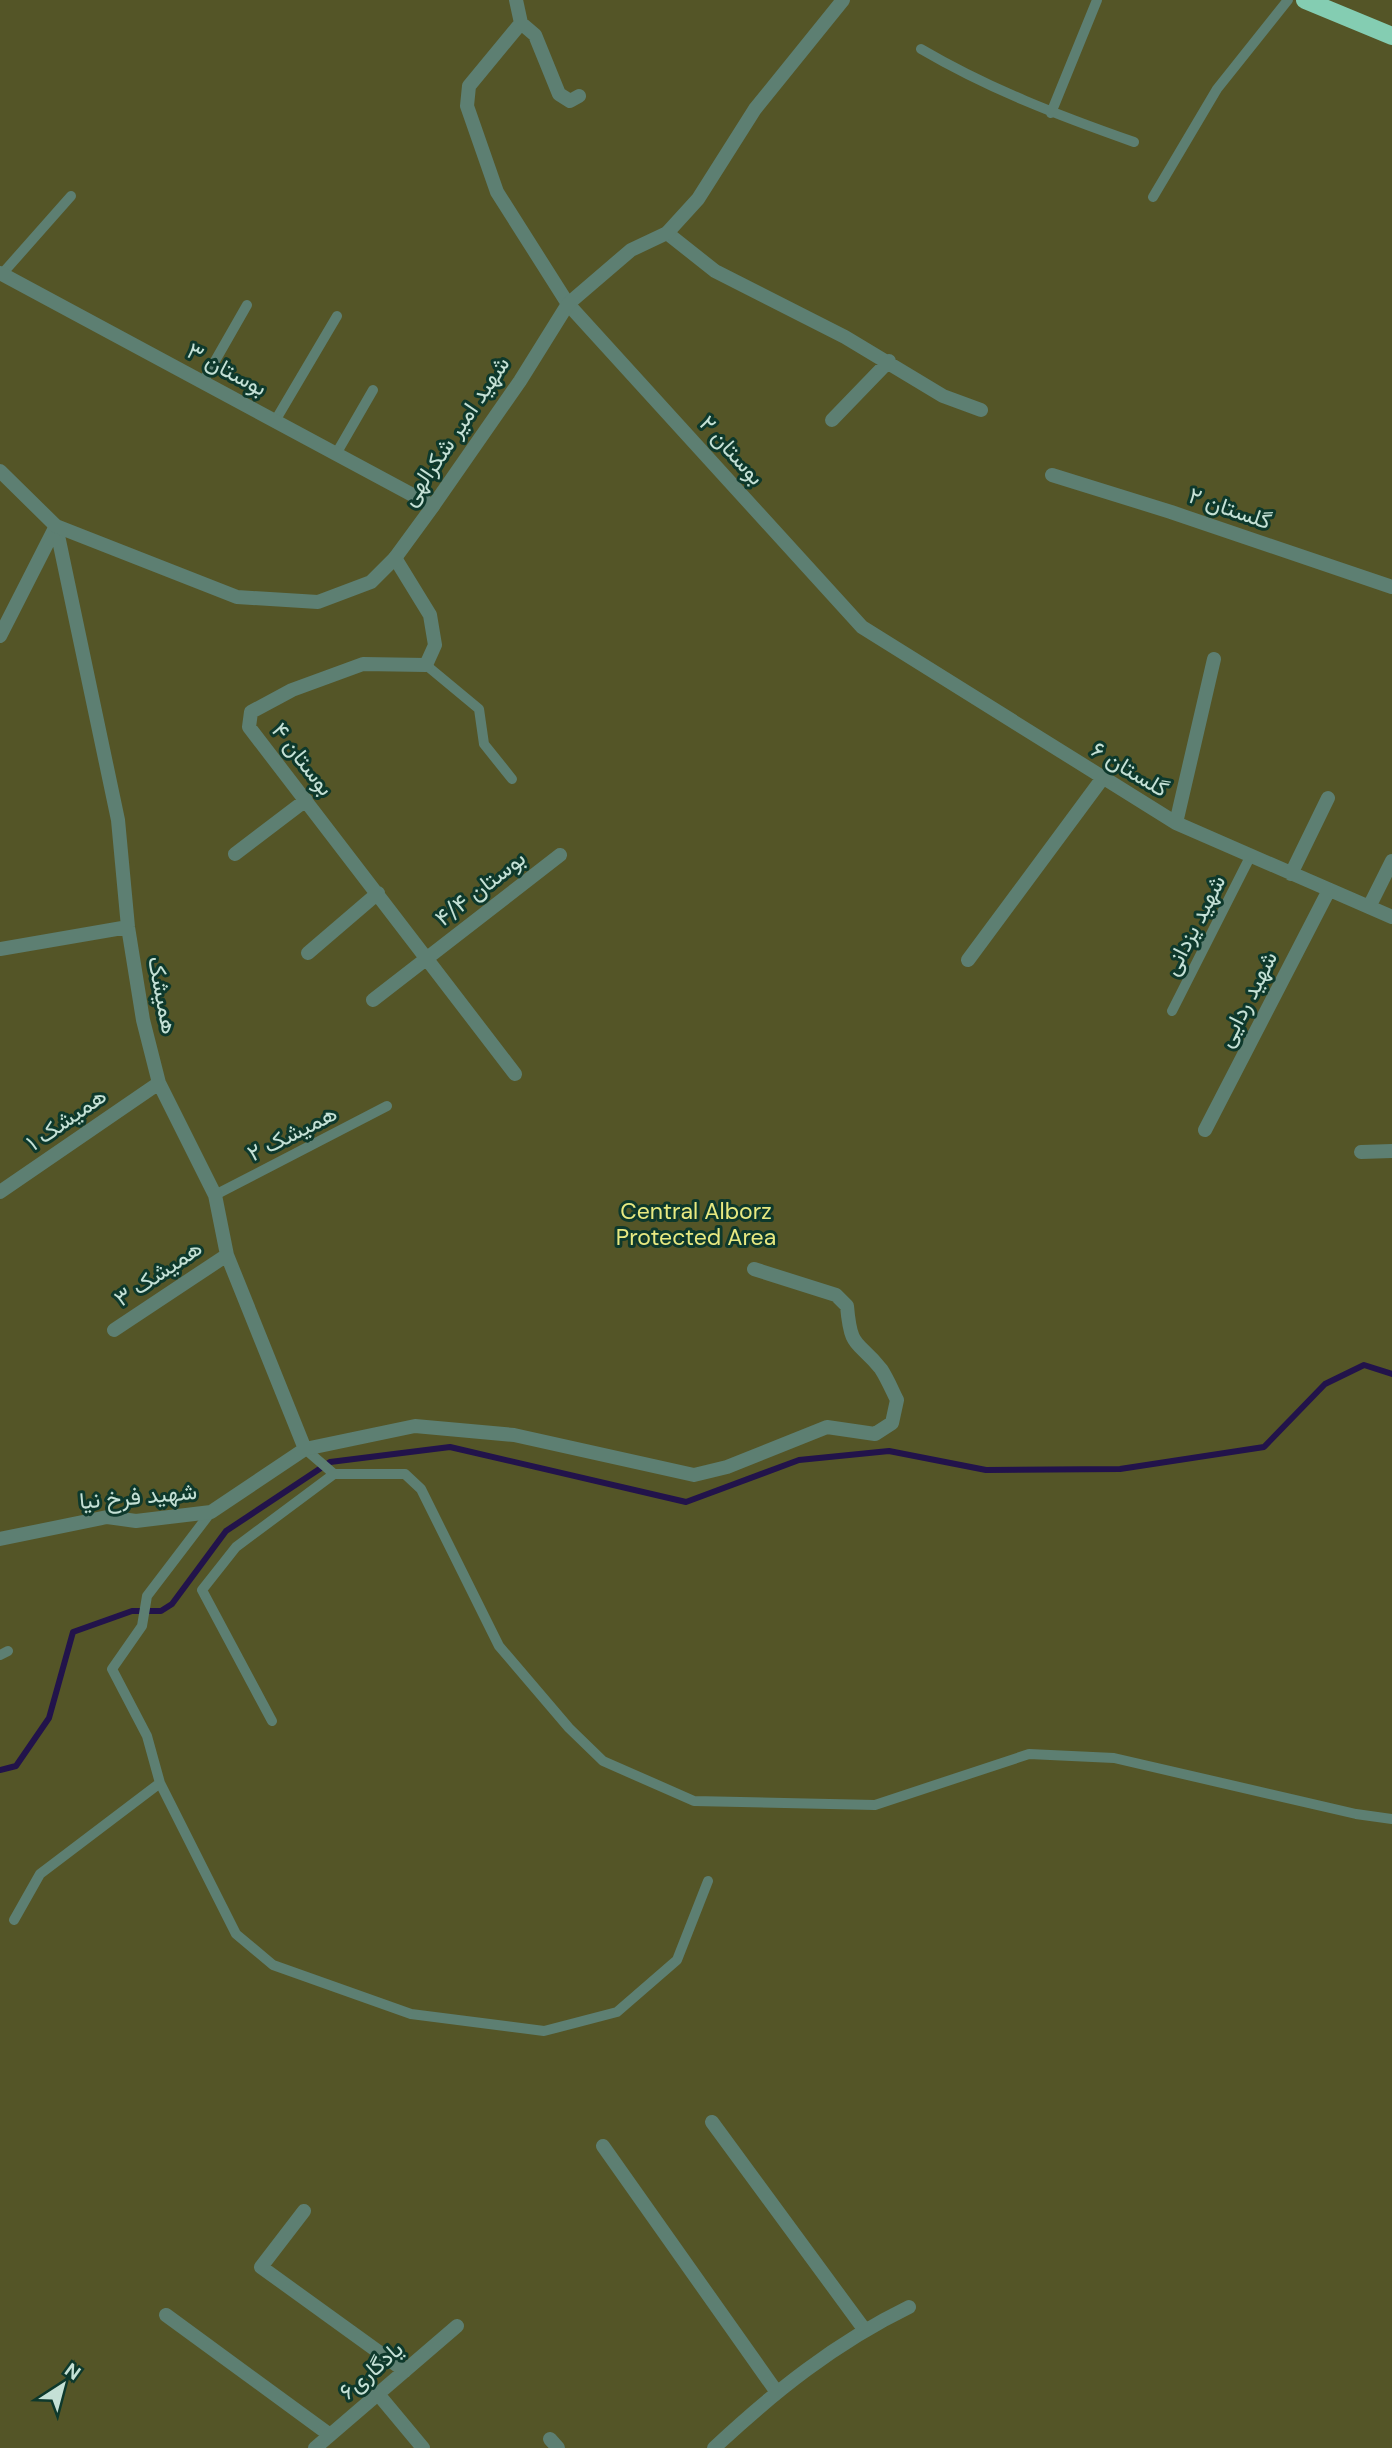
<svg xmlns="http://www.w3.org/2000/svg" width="1392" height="2448" font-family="'DM Sans',Vazirmatn,sans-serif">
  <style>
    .green { fill: #545527 }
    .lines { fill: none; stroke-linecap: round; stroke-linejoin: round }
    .stream { stroke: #22134b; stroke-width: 6 }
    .service { stroke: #5d7f72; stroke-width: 10 }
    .minor { stroke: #5d7f72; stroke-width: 14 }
    .tertiary { stroke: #5d7f72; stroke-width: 14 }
    .primary { stroke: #84cdb2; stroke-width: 18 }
    .labels { text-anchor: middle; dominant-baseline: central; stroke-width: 6; stroke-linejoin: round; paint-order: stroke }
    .street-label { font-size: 23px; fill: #c5e1d6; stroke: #0e392c }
    .park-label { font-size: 23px; fill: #e8e981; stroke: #0e392c }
  </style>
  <rect width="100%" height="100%" fill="#0e392c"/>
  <path class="green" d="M0,0H1392V2448H0Z"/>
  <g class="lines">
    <path class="stream" d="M0,1770L16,1766L49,1718L73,1632L132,1611H161L172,1604L226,1531L330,1462L450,1447L686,1502L799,1460L889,1451L986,1470L1120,1469L1264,1447L1325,1384L1364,1365L1392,1374"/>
    <path class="service" d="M921,49C989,89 1060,116 1134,142
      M1051,113L1097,0
      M1153,197L1217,89L1288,0
      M2,274L71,196
      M203,382L247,305
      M275,421L337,316
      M336,454L373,390
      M426,665L479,709L484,744L512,779
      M1172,1011L1250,857
      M215,1195L387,1106
      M305,1449L334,1474
      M211,1512L147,1596L142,1626L112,1669L147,1736L160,1783L236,1934L273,1965L411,2014L544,2031L617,2012L677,1960L708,1881
      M0,1655L8,1651
      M272,1721L202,1590L236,1547L334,1474H405L421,1489L499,1646L569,1728L603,1761L694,1801L875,1805L1029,1754L1114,1758L1356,1814L1392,1819
      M14,1920L40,1874L160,1783"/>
    <path class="minor" d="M516,0L521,23L535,35L559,94L570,101L579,96
      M521,23L469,86L467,106L497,192L568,304L862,627L1176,823L1392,917
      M667,233L715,271L845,337L943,396L981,410
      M0,273L433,506
      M832,420L889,361
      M1052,475L1171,512L1392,587
      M56,526L118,820L128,927L143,1020L159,1083L215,1195L227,1255L305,1449
      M395,558L430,615L435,645L426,665L363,664L292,690L251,712L249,727L515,1074
      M0,636L56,526
      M1176,823L1214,659
      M235,854L306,800
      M1291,874L1328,798
      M1369,907L1392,861
      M0,949L128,927
      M308,953L378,893
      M968,960L1102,779
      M373,1000L560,855
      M1205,1130L1329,890
      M1361,1152L1392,1151
      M0,1192L159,1083
      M114,1330L227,1255
      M0,1539L107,1517L136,1521L211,1512L305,1449L415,1426L514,1435L694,1475L727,1467L827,1427L875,1434L892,1423L897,1400C892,1390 887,1378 881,1369C857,1339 851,1351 847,1306L836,1295L754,1269
      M712,2122L864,2329
      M603,2146L776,2391
      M304,2211L261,2267L405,2371
      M166,2315L330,2435
      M378,2394L423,2448
      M550,2439L558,2448
      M315,2448L457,2326
      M714,2448C774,2392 835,2343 909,2307"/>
    <path class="tertiary" d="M0,471L56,526L237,597L318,602L371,582L395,558L433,506L520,381L568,304L631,250L667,233L698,199L755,109L843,0"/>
    <path class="primary" d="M1305,0L1392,36"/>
  </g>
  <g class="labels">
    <g class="street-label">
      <text transform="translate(227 369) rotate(28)">بوستان ۳</text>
      <text transform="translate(455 431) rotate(-56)">شهید امیر شکرالهی</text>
      <text transform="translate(732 450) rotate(48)">بوستان ۲</text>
      <text transform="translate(1230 508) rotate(19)">گلستان ۲</text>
      <text transform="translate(303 759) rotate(52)">بوستان ۴</text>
      <text transform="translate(1130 769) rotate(31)">گلستان ۶</text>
      <text transform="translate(480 888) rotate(-38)">بوستان ۴/۴</text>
      <text transform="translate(1194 925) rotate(-63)">شهید یزدانی</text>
      <text transform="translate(163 995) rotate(79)">همیشک</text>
      <text transform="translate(1247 999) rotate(-63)">شهید ردایی</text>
      <text transform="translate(66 1119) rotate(-35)">همیشک ۱</text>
      <text transform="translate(292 1133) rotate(-27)">همیشک ۲</text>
      <text transform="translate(158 1273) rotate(-34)">همیشک ۳</text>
      <text transform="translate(138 1496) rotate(-5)">شهید فرخ نیا</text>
      <text transform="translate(371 2370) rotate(-41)">یادگاری۶</text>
    </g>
    <g class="park-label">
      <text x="696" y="1211">Central Alborz<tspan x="696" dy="26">Protected Area</tspan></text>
    </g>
  </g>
  <g transform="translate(63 2385) rotate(36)" stroke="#0e392c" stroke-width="5" paint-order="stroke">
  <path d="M0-5L12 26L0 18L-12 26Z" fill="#c5e1d6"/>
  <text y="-10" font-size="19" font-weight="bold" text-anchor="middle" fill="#c5e1d6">N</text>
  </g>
</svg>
